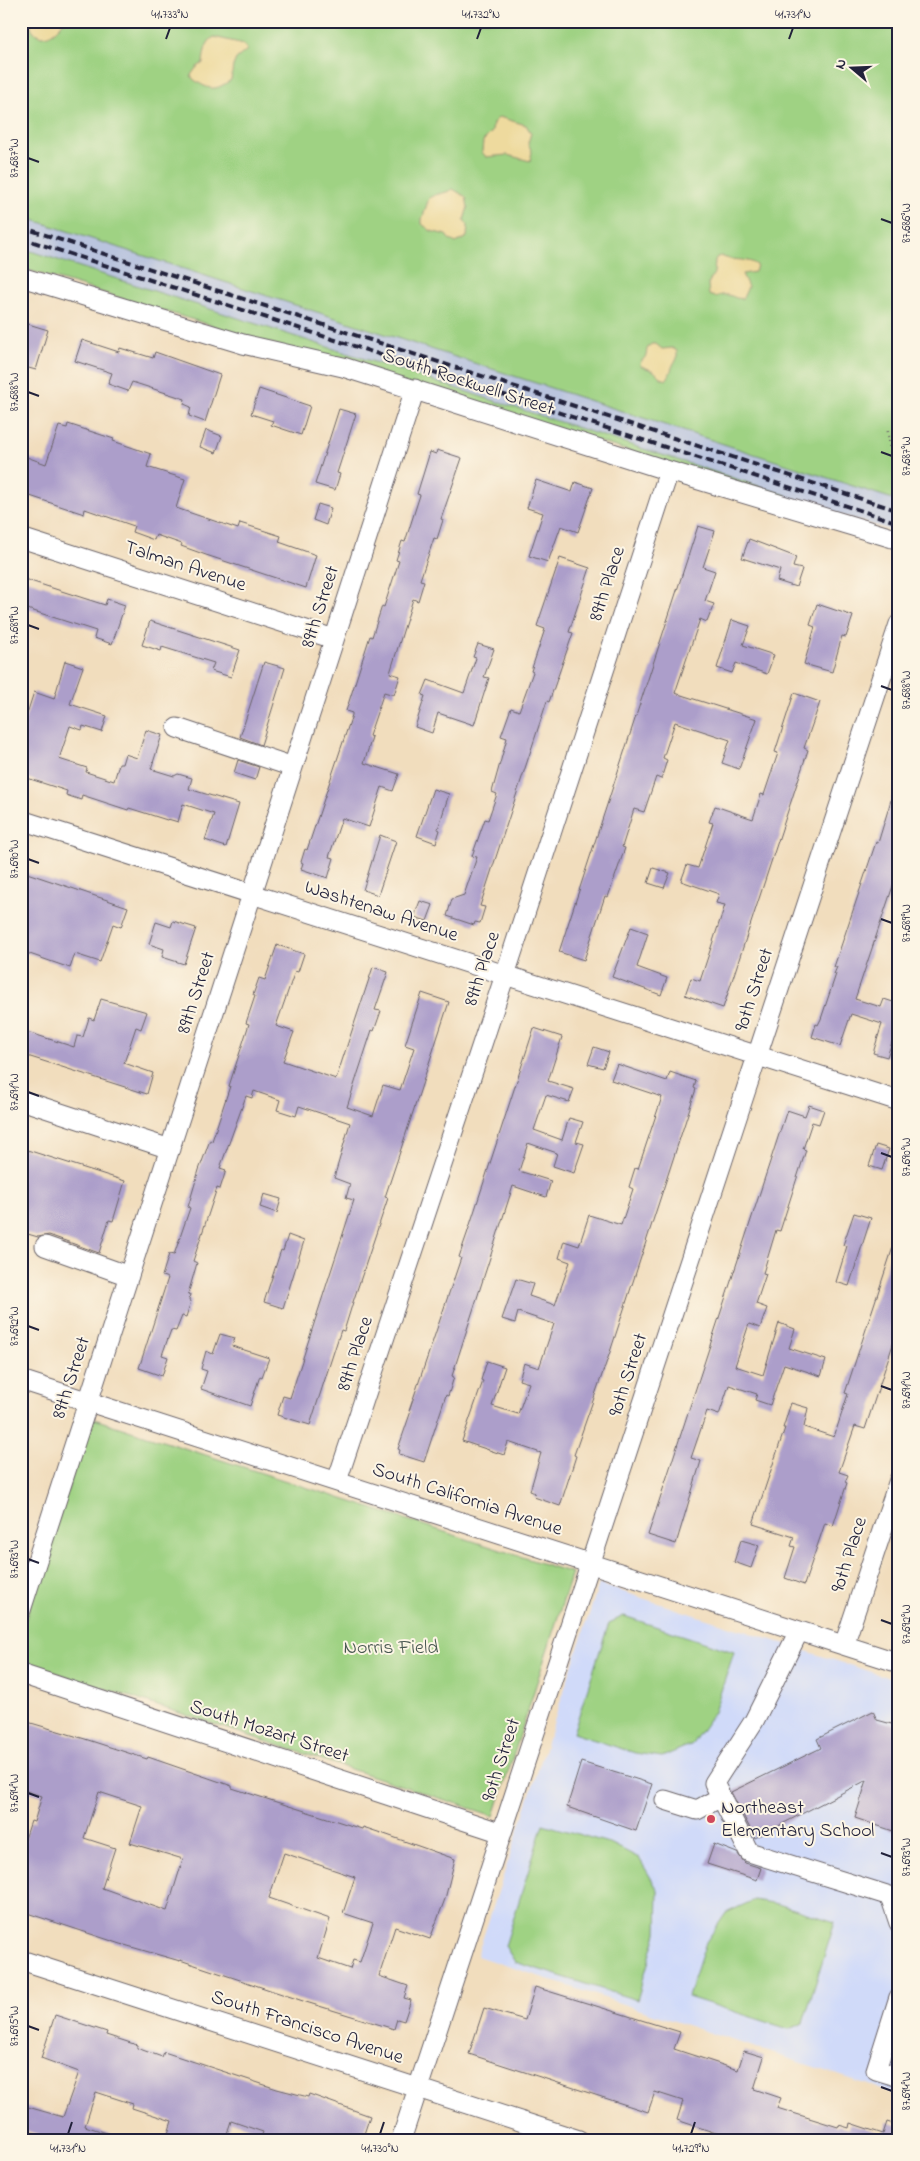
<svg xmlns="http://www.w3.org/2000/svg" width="920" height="2161" font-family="'Indie Flower',sans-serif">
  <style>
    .built { fill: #d0daf9 }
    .industrial { fill: #bac4de }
    .green { fill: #9fd283; stroke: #607a5f }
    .sand { fill: #eeda9e; stroke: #887e6c }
    .building { fill: #ac9eca; fill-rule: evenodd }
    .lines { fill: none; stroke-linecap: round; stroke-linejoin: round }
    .minor-casing { stroke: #6a6368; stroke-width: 21 }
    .path { stroke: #6a6368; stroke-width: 3; stroke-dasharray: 1 4; stroke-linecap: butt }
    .minor { stroke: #fff; stroke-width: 19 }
    .rail { stroke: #22223b; stroke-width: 4; stroke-dasharray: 8 4; stroke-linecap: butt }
    .ticks { fill: none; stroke: #22223b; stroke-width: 2 }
    .poi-dot { fill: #d1495b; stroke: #fcf5e5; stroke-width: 2 }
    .labels { text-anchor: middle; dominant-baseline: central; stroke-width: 4; stroke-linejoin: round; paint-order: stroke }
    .street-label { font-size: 20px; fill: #22223b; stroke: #fcf5e5 }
    .park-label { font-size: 20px; fill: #485751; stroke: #fcf5e5 }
    .poi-label { font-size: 20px; fill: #22223b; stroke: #fcf5e5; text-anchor: start }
    .neatline { fill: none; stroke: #22223b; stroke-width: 2 }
    .ticks-label { font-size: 12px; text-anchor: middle; fill: #22223b }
  </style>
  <rect width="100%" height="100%" fill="#fcf5e5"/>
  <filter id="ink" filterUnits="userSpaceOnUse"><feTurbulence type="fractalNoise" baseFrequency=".02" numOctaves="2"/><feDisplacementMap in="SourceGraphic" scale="10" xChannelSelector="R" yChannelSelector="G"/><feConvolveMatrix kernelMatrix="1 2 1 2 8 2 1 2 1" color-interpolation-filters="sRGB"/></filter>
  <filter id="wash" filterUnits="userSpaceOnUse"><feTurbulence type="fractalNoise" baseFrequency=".0096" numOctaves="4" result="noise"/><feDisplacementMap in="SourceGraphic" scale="20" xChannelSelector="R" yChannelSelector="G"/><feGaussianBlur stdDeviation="1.12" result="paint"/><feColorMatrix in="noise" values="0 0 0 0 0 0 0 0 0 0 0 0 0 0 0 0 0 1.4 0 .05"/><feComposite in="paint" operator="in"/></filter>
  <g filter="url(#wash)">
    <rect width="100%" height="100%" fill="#f1ddbd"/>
    <path class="built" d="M599,1584L899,1681V2095L477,1956Z"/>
    <path class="industrial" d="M21,216L899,501V533L785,498L786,495L21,248Z"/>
    <path class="green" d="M21,21H899V501L21,216Z
      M21,248L786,495L785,498L21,268Z
      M91,1418L572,1573L494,1816L21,1661V1634Z
      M624,1616L734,1652L714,1712L692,1744L662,1757L635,1753L573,1733L609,1623Z
      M543,1824L612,1844L639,1858L658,1890L657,1933L637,2000L515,1962L505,1946Z
      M754,1900L778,1904L835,1922L803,2023L789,2029L688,1997L706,1942L726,1913Z"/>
    <path class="sand" d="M31,21H64C55,34 39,45 30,25Z
      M214,37L244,44L247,50L236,59L233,66L231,80C215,91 210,91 193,79L191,75L196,68L203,63C204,54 205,42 214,37Z
      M499,117L526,125L531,133L528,143L532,152L530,161L507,155L486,157L482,152L483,141L492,132L493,123Z
      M453,189L466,197L468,207L464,220L468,225L467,237L456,243L449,239L446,235L431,231L422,224V219L429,198C436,193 445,194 453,189Z
      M721,256C732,262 747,257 757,265L755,272L742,274L748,287L743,298C736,300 733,295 726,295C719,294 717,299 709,295L708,284L714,273L715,260L717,257Z
      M651,344H656L662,349L672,348L677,351V359C671,365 672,373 666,380L660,377L654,371L641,366L640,363L646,356L647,349Z"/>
    <g id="blocks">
      <path class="building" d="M25,323L48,330L36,370L21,366V334Z
        M82,340L119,352L120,348L153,358L155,352L220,375L205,422L189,416L191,407L184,404L185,399L132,382L128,391L108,384L112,373L75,361Z
        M259,389L310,406L301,435L271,425L273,421L251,414Z
        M339,409L356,414L337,473L340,474L335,490L315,484Z
        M68,424L114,439L113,441L151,454L147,467L185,479L176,508L238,529L240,523L281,536L279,542L316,555L306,588L206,555L181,546L182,544L156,535L154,540L132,532L134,526L85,509L84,514L21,493V455L46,464L59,426L67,428Z
        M206,430L222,436L216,453L200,447Z
        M437,450L462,458L441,519L443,520L437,539L434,538L420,580L424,581L418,601L413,599L390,673L400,676L394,695L384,692L369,736L372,737L364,763L399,774L393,791L382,787L369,827L342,818L329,857L334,858L328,878L301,869L303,863L301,862L305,849L307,850L352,715V713L346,711L370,636L372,637L382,606L384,607L399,561L396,560L402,541L405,542L420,495L417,494L430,452L436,454Z
        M536,480L572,492L575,482L593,488L578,532L561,526L548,562L529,556L543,513L527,508Z
        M318,504L331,508L326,525L313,520Z
        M698,526L715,531L703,567L715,571L705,601L714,604L707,622L700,619L675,693L757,719L739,769L722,763L730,740L675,722L663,758L667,760L661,779L656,777L644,812L634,809L622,847L625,848L608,897L605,896L584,960L559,952Z
        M749,539L796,557L793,567L802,569L796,587L777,581L780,570L742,558Z
        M560,558L590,568L569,632L573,633L549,702L547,701L480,906L485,907L480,923L475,922L474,925L447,916L452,899L464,895L477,857L472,856L485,819L488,820L497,794L492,792L507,738L501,736L511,708L519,711L533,672L531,671L545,629L537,626Z
        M21,578L105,605L107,599L125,605L112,644L94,638L96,631L21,607Z
        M817,604L853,616L846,637L842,636L832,672L804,664L815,627L810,625Z
        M732,620L750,626L743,645L774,655L767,674L736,663L732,673L717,668Z
        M150,621L240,650L231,677L211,671L214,663L162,647L161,651L142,645Z
        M478,644L494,649L484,677L489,678L474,725L438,713L432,733L415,727L425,696L422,695L428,680L464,693L476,658L473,657Z
        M65,661L83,667L70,704L107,716L102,732L83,726L82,730L70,726L59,759L87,768L86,772L114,781L119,764H122L125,754L137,758L146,730L162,735L151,769L174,776L178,774L192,778L189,789L239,804L226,847L205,840L214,814L183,804L178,822L168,819L167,820L129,808L128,810L82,795L81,800L66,795L67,791L21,776V732L34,692L54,699Z
        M264,662L285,668L261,745L240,737Z
        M794,693L820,702L804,748L808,750L723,1008L685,995L691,978L700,981L725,905L716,903L719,894L681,881L687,865L698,868L713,823L709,822L715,806L753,819L761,794L764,795L778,753L775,752Z
        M238,760L259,767L255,780L234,773Z
        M895,787H899V868L855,999L881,1007L884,999L899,1004V1021L887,1057L873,1053L882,1024L851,1014L840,1046L812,1037L816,1024L818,1025L821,1019L836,974H834L837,967H834L876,842L878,843Z
        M433,789L449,794L438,829L440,830L436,843L417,836Z
        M380,835L396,841L378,895L363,890Z
        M653,868L670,873L664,888L648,883Z
        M21,871L128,907L121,927L113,924L100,962L75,954L70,968L21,951Z
        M420,901L433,905L427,921L414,917Z
        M173,921L196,928L184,964L162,957L164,949L149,944L156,922L171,927Z
        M631,927L648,933L637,967L667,978L661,995L612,977Z
        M277,945L304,954L298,972L295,971L276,1026L294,1032L283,1061L336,1079L373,967L388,972L375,1010L381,1011L374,1031L372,1030L347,1107L373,1116L383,1085L400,1090L414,1048L405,1045L422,993L449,1002L398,1158L385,1197L388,1198L353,1302L344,1331L341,1330L310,1425L277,1415L283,1396L290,1398L354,1200L346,1198L350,1184L334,1178L350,1123L299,1106L296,1116L277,1110L280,1100L254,1091L252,1098L246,1096L220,1168L226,1170L220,1189L217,1188L193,1261L197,1263L188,1294H190L189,1300L191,1301L186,1317L182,1316L176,1331L171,1330L162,1355L168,1357L162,1376L139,1368L168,1278L162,1276L169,1254L174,1255L190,1208L188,1207L199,1170L210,1140L212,1141L230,1086H229L249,1024L246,1023L255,996L253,995L259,978L265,980Z
        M101,999L147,1012L141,1029L136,1027L124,1063L153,1073L147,1094L21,1054V1030L74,1047L77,1036L83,1037L89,1018L94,1020Z
        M534,1028L562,1037L548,1081L574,1089L569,1102L546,1095L534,1130L562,1140L569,1118L583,1122L576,1142L584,1144L574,1173L553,1166L557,1153L528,1143L519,1171L551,1181L546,1197L513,1186L452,1376L454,1377L448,1396L446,1395L424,1462L399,1454L400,1450L398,1449L411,1411H409L461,1258L459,1257L467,1234Z
        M594,1047L609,1052L603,1068L588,1064Z
        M617,1064L667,1081L670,1072L696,1081L694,1088L696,1089L610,1352L574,1455L576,1456L560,1506L534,1497L535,1493L530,1491L541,1453L508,1442L504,1455L462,1441L483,1381L481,1380L487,1361L505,1367L492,1406L518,1414L529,1383L519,1380L524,1363L539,1368L554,1324L518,1312L515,1323L502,1319L516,1279L533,1284L529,1296L555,1305L570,1262L559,1258L564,1241L579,1246L589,1215L621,1225L633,1189L629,1187L635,1168L638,1169L662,1097L611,1080Z
        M809,1105L824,1110L819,1124L812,1122L803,1149L806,1150L780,1231L776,1230L763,1273L766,1274L756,1304L767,1308L760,1328L749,1324L735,1366L763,1375L779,1323L795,1329L789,1348L826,1360L821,1376L784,1364L770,1405L755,1400L757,1394L729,1385L719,1415L707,1411L691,1458L701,1461L676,1544L648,1535L785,1116L787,1110L805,1116Z
        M876,1145L889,1149L882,1170L869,1166Z
        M21,1148L125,1181L113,1221L109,1220L99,1253L49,1235L38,1237L21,1232Z
        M264,1194L281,1199L277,1213L260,1207Z
        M854,1213L871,1218L849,1286L836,1282L847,1246L843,1245Z
        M288,1235L304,1241L283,1308L264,1302L281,1250L283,1251Z
        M896,1238L899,1239V1319L896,1328L898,1329L865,1429L855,1426L839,1472L848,1475L845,1482L847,1483L833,1526L825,1523L804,1585L785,1578L795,1547L791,1546L794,1537L753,1524L785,1428H783L791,1403L808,1408L804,1427L834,1437L848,1394L845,1393Z
        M220,1334L235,1338L232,1346L269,1358L262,1377L260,1376L250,1406L201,1389L207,1371L201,1369L206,1351L213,1354Z
        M741,1540L759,1545L751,1568L734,1562Z
        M873,1711L877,1720L899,1726V1833L855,1818L867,1780L755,1838L731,1792L821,1748L817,1739Z
        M21,1720L85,1739L147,1759L148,1757L232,1786V1788L362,1829L363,1827L387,1835L455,1859L445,1899L430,1939L395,1927L379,1976L408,1986L404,1998L411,2000L404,2021L397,2019L394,2029L306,2002L180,1960V1961L121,1944L21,1911V1851L31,1821L34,1822L42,1796L21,1789ZM99,1792L142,1806L130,1843L183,1859L167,1911L102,1888L115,1848L84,1838ZM284,1853L355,1877L343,1913L373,1923L360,1962L353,1960L350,1969L318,1958L330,1919L269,1898Z
        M581,1762L652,1784L636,1831L567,1807Z
        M714,1844L737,1853L745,1863L761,1868L757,1880L707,1864Z
        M535,1987L680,2032L674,2049L738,2070L744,2051L764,2057L754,2089L781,2098L777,2108L838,2127L839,2125L849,2128L850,2123L883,2134L887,2122L899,2126V2140H750L732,2134L731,2138L677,2120L683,2101L655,2092L648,2112L469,2054L484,2008L525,2020Z
        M55,2015L107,2032L106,2035L137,2045V2048L162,2057L164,2052L277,2089L308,2097L309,2094L370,2116L362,2140H260L263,2132L231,2121L225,2140H166L172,2121L132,2108L133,2104L96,2092L85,2126L119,2137V2140H36L38,2134L21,2129V2105L63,2117L79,2072L41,2058Z"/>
    </g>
  </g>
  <g filter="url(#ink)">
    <use href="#blocks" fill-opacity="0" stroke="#6a6368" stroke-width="1"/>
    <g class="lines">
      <g class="minor-casing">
        <path id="minor" d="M21,277L243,344L343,367L669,471L899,540
          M21,538L334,639
          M177,728L293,767
          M21,820L899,1101
          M21,1100L170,1149
          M45,1246L129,1276
          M21,1380L899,1663
          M337,1481L505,975L669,471
          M21,1610L415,389
          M799,1631L754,1721L714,1783L749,1852L890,1896L899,1923
          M844,1645L899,1480
          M21,1674L502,1833
          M665,1800L697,1810L721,1797
          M21,1960L579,2140
          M899,1997L876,2070L899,2077
          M401,2140L899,624"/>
      </g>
      <path class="path" d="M888,431L890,449L899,466"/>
      <use href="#minor" class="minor"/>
      <path class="rail" d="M21,227L899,511
        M21,238L899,523"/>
    </g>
  </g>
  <path class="ticks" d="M166,39L170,28M477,39L481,28M789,39L793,28M28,158L39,162M881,219L892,223M28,392L39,396M881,452L892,456M28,625L39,629M881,686L892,690M28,859L39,863M881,919L892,923M28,1092L39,1096M881,1153L892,1157M28,1326L39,1330M881,1386L892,1390M28,1559L39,1563M881,1620L892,1624M28,1793L39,1797M881,1853L892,1857M28,2026L39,2030M881,2087L892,2091M68,2134L72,2122M380,2134L384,2122M691,2134L695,2122"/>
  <circle class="poi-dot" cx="711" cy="1819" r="5"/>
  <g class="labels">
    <g class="street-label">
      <text transform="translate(468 383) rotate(18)">South Rockwell Street</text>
      <text transform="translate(185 567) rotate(18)">Talman Avenue</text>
      <text transform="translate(608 584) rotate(-72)">89th Place</text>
      <text transform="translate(321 607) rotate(-72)">89th Street</text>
      <text transform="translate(381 912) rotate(18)">Washtenaw Avenue</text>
      <text transform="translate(483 969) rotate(-72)">89th Place</text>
      <text transform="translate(755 990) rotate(-72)">90th Street</text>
      <text transform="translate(197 993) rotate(-72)">89th Street</text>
      <text transform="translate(356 1354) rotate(-72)">89th Place</text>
      <text transform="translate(629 1375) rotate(-72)">90th Street</text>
      <text transform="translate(72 1378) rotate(-72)">89th Street</text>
      <text transform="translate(467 1500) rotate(18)">South California Avenue</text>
      <text transform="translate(850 1555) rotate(-72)">90th Place</text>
      <text transform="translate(269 1732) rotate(18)">South Mozart Street</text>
      <text transform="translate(502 1760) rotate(-72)">90th Street</text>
      <text transform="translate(307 2028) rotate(18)">South Francisco Avenue</text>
    </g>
    <g class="park-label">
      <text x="391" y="1648">Norris Field</text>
    </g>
    <g class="poi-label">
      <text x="721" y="1808">Northeast<tspan x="721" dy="23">Elementary School</tspan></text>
    </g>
  </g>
  <rect width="920" height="2161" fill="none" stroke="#fcf5e5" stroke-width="55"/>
  <g transform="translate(852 68) rotate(289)" stroke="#fcf5e5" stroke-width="4" paint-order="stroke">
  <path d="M0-4L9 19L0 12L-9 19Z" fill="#22223b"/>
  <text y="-8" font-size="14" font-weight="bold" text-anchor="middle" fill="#22223b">N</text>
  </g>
  <rect x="28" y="28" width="864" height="2106" class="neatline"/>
  <g class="ticks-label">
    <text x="170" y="18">41.733°N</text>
    <text x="481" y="18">41.732°N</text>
    <text x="793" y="18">41.731°N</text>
    <text transform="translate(14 158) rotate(-90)" y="4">87.687°W</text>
    <text transform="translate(906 223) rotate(-90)" y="4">87.686°W</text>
    <text transform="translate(14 392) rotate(-90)" y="4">87.688°W</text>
    <text transform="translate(906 456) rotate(-90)" y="4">87.687°W</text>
    <text transform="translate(14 625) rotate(-90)" y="4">87.689°W</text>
    <text transform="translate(906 690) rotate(-90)" y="4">87.688°W</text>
    <text transform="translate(14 859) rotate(-90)" y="4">87.690°W</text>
    <text transform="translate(906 923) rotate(-90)" y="4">87.689°W</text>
    <text transform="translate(14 1092) rotate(-90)" y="4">87.691°W</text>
    <text transform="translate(906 1157) rotate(-90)" y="4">87.690°W</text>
    <text transform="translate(14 1326) rotate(-90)" y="4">87.692°W</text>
    <text transform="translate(906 1390) rotate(-90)" y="4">87.691°W</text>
    <text transform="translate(14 1559) rotate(-90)" y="4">87.693°W</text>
    <text transform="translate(906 1624) rotate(-90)" y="4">87.692°W</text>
    <text transform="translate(14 1793) rotate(-90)" y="4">87.694°W</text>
    <text transform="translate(906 1857) rotate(-90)" y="4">87.693°W</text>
    <text transform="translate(14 2026) rotate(-90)" y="4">87.695°W</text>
    <text transform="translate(906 2091) rotate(-90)" y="4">87.694°W</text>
    <text x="68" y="2152">41.731°N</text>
    <text x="380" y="2152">41.730°N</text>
    <text x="691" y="2152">41.729°N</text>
  </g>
</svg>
